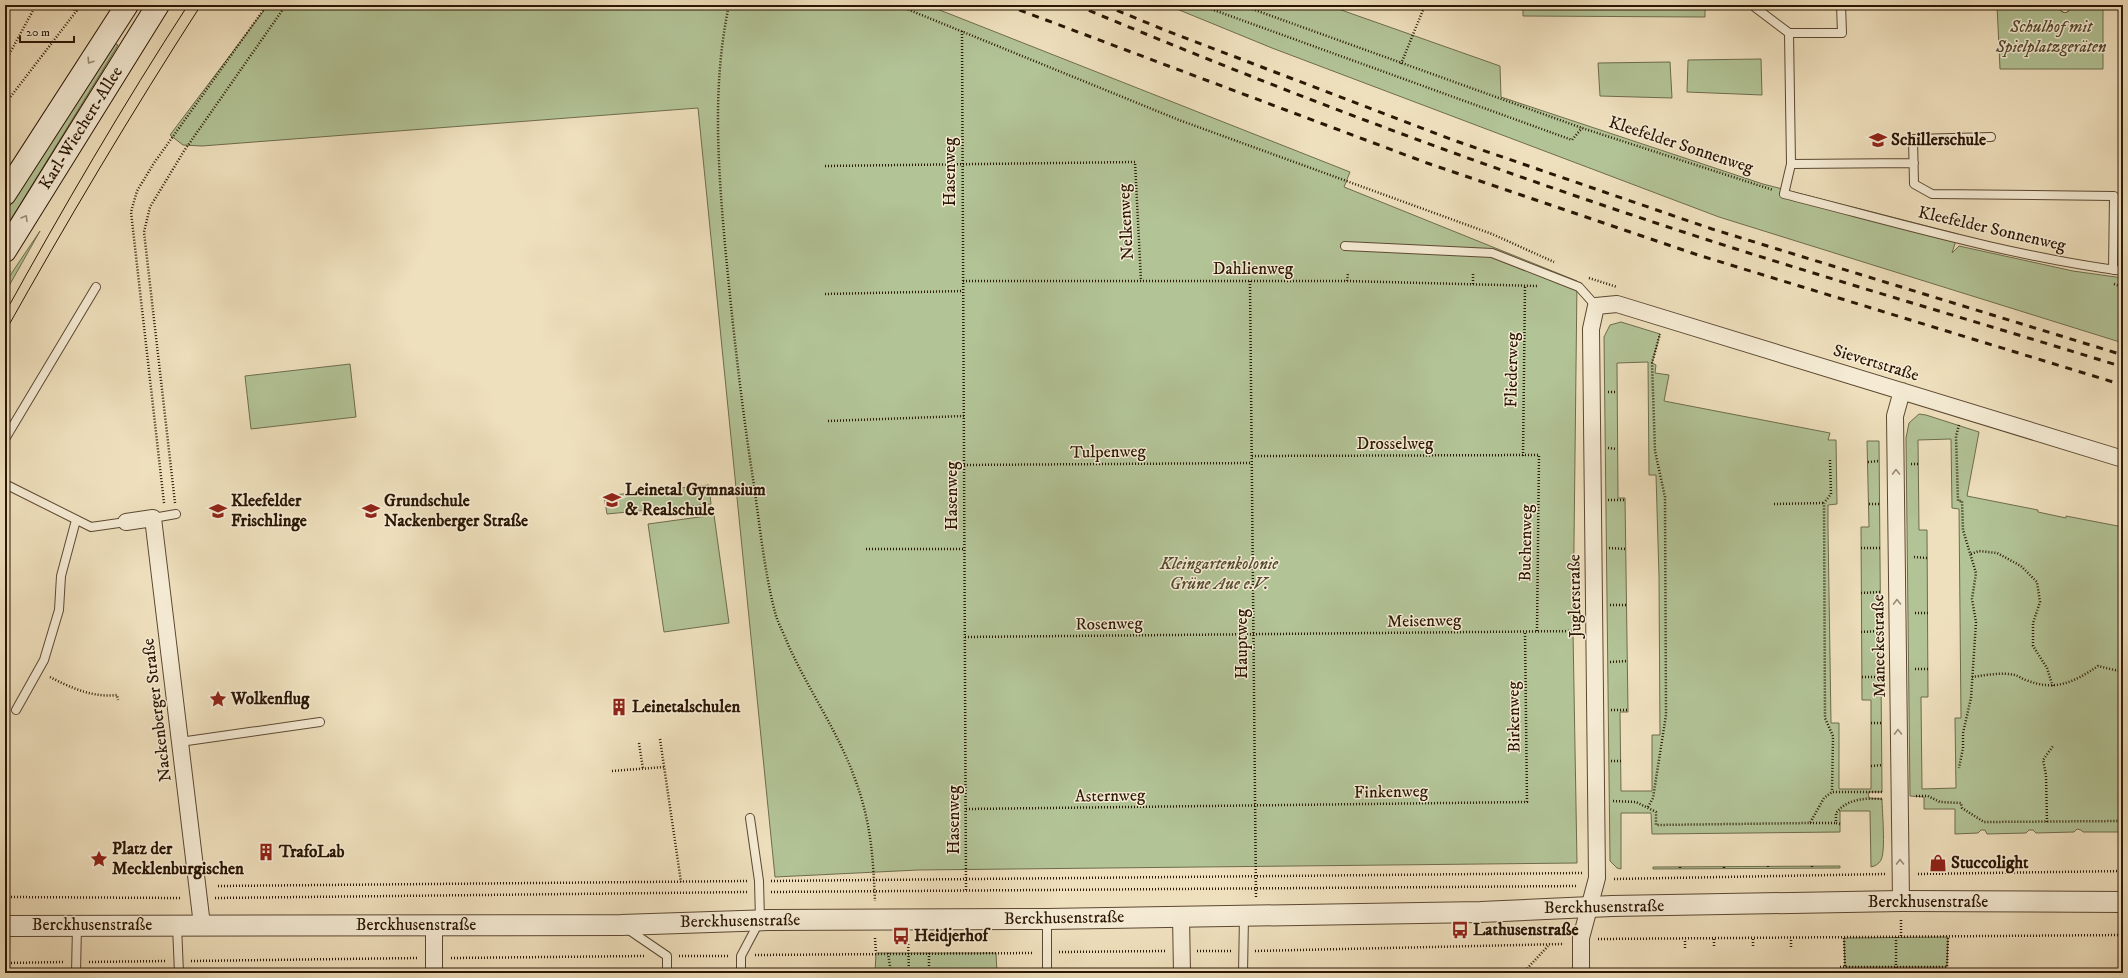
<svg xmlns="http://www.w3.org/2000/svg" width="2128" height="978" font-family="'IM FELL DW Pica',serif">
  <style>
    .green { fill: #b2c396; stroke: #6e6c4d; fill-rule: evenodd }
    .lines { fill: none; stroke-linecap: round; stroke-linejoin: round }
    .service-casing { stroke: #5c4832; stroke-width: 10 }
    .minor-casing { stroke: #5c4832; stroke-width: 18 }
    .tertiary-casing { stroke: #5c4832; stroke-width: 22 }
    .secondary-casing { stroke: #2b1604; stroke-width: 24 }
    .path { stroke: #2b1604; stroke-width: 2.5; stroke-dasharray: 1 2; stroke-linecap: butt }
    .service { stroke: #f5ebd4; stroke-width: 8 }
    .minor { stroke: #f5ebd4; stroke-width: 16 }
    .tertiary { stroke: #f5ebd4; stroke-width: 20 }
    .secondary { stroke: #f5ebd4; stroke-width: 22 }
    .tram { stroke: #2b1604; stroke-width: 1 }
    .rail { stroke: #2b1604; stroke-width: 3; stroke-dasharray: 7 7; stroke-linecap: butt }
    .oneway { stroke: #9a8b76 }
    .labels { text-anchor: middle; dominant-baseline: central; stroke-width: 3; stroke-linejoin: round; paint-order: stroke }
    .park-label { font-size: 17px; font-style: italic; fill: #544a30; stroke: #f5ebd4 }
    .street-label { font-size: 17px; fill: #2b1604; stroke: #f5ebd4 }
    .poi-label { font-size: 17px; font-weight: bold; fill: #2b1604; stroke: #f5ebd4; text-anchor: start }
  </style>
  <rect width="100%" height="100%" fill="#efe0bd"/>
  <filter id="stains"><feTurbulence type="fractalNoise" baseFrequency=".005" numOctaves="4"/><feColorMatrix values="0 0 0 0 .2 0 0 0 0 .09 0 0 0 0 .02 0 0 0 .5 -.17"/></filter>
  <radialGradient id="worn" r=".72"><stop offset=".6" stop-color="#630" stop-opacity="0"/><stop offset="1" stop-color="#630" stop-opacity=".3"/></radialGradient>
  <path class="green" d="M268,5H927L1350,172L1344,187L1577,281L1573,631L1577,863L918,870L775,877L698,108L202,146L183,145L170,135Z
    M1167,5H1327L1500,66L1501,97L1763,184L1958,234L1952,253L1959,246L2073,271L2123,278V343L1719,217L1272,48Z
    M1523,5H1705V17L1523,16Z
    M1997,5H2103V69H2000Z
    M114,43L118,45L5,229V213Z
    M1761,59L1762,95L1687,92L1688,60Z
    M1670,62L1672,98L1600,96L1598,63Z
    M40,231L5,293V283Z
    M1621,322L1660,334L1652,363L1656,365L1655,373L1669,375L1664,401L1830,433L1828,440H1836L1837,504L1828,505V528L1831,723H1839V789H1871V700H1862L1861,527H1869L1867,441H1879L1882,792H1868L1869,798L1882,799C1882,811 1886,850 1881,860C1879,864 1875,866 1871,867L1870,811H1840V832L1656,834H1652L1651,813H1621V869L1617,868L1610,861L1604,337L1610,325ZM1648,362L1649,475H1656L1659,576L1660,735H1652V791H1621L1620,712H1628L1625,498H1618L1617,363Z
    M350,364L356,417L251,429L245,376Z
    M1919,414L1926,415L1979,432L1967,496L2038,510V512L2066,518V516L2123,527V832H2083L2081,830L2077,829L2074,832L2036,833L2033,830H2029L2026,833L1987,834L1985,830H1981L1978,833L1955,834V809H1924V797L1910,796L1906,438L1909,423ZM1951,439L1952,508L1959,509L1961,718H1955L1956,788L1922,789L1921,697H1928L1927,530H1919L1918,440Z
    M709,485L711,504L607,514L604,496Z
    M714,515L729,623L664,632L648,524Z
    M1840,866V868L1653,869V867Z
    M1948,937L1947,967H1845L1844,938Z
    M876,953H996L997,973H875Z"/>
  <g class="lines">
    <g class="service-casing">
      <path id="service" d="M1752,5L1789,33
        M1841,5L1842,33H1789L1791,164L1784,194C1895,222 2009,256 2123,271
        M2061,5L2065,8
        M1991,137L1913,139L1914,184L1932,194L2114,196L2113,270
        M1791,164L1914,163
        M1345,246L1492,253L1579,287L1596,306
        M5,439L96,287
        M5,484L91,527L126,522
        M153,518L176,514
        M16,710L44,660L59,610L61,576L76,520
        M180,742L320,722
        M177,926L179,973
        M626,928L667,956V973
        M76,973L77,926
        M741,973V956L760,920L759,881L750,818
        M1047,973V920
        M1243,973L1244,916"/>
    </g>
    <g class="minor-casing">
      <path id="minor" d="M126,522L153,518L202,925
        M1901,901L1895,416L1902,391
        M1181,916L1182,973
        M434,925V973
        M1581,973V938L1597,878L1591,329L1596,306L1617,304L2123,459"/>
    </g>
    <g class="tertiary-casing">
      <path id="tertiary" d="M5,926L621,925L769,920L1047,919L1481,912L1612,906L1901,901L2123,902"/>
    </g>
    <g class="secondary-casing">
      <path id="secondary" d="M5,194L127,5
        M5,251L158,5"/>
    </g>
    <path class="path" d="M66,5L77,11
      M729,5C712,84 718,166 725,245C732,319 740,392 751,466C759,515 763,568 776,616C779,625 784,634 787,642C807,688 838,731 855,779C871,822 873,856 875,901
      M897,5L1179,120L1492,234L1554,262
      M1200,5L1572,140L1582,128
      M1241,5L1582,128L1773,190
      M962,31L966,890
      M5,62L36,5
      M1401,64L1425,5
      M5,104L81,5
      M825,166L1135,162L1141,281
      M1473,274V285
      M1589,278L1617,287
      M5,279L10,271
      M963,281H1347L1538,286
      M1250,281L1256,898
      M1347,281L1348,273
      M2114,284L2123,287
      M825,294L963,291
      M1608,392H1617
      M828,421L964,416
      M1959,425L1956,436L1958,501H1962L1963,530L1976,573L1972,599L1976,622L1971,698L1963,733V748L1959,768
      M1608,448L1617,449
      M1252,456L1539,455L1537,631
      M1523,456L1525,286
      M1830,460L1831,494L1824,503L1825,718L1833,736L1832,792
      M1868,462L1879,461
      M1911,464H1918
      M964,465L1252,463
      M1608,500H1626
      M164,503L131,212L137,191L154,163L267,5
      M175,503L144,232L150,207L184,151L286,5
      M1774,504L1824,503
      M1869,504H1880
      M1609,548L1627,549
      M1861,548H1880
      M866,549H965
      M1971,554L1979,551L1997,553L2021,566L2037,582L2040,602L2033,623V646L2047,668L2053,687
      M1914,557L1927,558
      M1861,593L1881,592
      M1610,605H1627
      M1915,613H1928
      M1861,632L1881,631
      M965,637L1578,631
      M1610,662L1628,661
      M1915,669H1928
      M50,677C71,688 94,698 117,695L118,700
      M1862,677H1881
      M1972,677C1986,675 2002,672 2015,675C2019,676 2022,679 2026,680C2055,692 2074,682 2098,666L2123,672
      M1611,710H1628
      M1871,723H1882
      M660,739L681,882
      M639,743L643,769
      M1611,761H1621
      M1871,766L1883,765
      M612,771L664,767
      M1916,796H1928L1940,802L1961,803L1962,808L1984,822L2123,821
      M1613,801L1636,802L1656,812V825L1810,823L1824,798L1832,792H1883
      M1648,807L1653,798L1666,715L1665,497L1655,451L1652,363L1660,334
      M966,809L1527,802L1525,631
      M2047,822L2046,775L2043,760L2053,746
      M1810,823H1836
      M1840,824L1836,823V813C1848,798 1866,798 1883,799
      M1768,866V868
      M1812,866V868
      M1680,867V869
      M1724,868V867
      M1918,874L2123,871
      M1614,879L1885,874
      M771,881L1582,873
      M218,886L748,881
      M771,892L1578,886
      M5,897L182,898
      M215,898L748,892
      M1901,920V937
      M1896,937V971
      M875,938L876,953
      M908,938L909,973
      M1844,938L1845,967H1947L1948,937
      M1598,939L2123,935
      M1714,939V948
      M1753,939V947
      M1791,947V938
      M1685,948V939
      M1197,951H1232
      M1255,951L1564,944
      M1059,952L1166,951
      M888,953L891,973
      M929,953V973
      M755,955L1034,953
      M679,956H728
      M451,958L644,956
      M191,961L418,958
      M89,962L166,961
      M5,963L64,962
      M1840,967H1845
      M1523,973L1548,946"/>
    <use href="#service" class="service"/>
    <use href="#minor" class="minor"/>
    <use href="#tertiary" class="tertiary"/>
    <use href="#secondary" class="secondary"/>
    <path class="tram" d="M5,313C63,208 123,105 188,5
      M5,332C67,221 132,112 201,5"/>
    <path class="rail" d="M1006,5L1427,163L1698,255L2123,385
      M1076,5C1283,92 1494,171 1708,240C1845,284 1985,324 2123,367
      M1104,5L1162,29L1453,140L1712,229L2123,355"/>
  </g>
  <defs><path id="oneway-chevron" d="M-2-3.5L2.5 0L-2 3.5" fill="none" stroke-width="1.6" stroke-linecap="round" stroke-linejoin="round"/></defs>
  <g class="oneway">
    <use href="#oneway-chevron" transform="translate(90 61) rotate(123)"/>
    <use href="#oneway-chevron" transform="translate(25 218) rotate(-59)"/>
    <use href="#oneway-chevron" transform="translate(1896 472) rotate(-91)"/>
    <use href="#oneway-chevron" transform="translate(1897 602) rotate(-91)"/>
    <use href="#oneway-chevron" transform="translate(1898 732) rotate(-91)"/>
    <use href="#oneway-chevron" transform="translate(1900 862) rotate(-91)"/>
  </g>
  <defs>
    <g id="school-bare" transform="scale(1.38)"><path d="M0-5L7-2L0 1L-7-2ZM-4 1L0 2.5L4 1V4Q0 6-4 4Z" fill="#8f2418" stroke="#f5ebd4" stroke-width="2.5" paint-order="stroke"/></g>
    <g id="sight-bare" transform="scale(1.38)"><path d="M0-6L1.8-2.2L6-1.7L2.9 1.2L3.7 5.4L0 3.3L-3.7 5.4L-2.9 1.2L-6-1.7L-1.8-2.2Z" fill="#8f2418" stroke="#f5ebd4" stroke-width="2.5" paint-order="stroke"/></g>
    <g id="building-bare" transform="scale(1.38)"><path d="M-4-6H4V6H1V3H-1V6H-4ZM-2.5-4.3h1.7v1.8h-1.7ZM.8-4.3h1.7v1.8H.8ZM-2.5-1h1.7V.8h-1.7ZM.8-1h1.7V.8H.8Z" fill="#8f2418" stroke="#f5ebd4" stroke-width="2.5" paint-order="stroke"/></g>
    <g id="shop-bare" transform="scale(1.38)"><path d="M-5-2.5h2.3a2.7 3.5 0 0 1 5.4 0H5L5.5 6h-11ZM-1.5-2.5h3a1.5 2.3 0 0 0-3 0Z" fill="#8f2418" stroke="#f5ebd4" stroke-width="2.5" paint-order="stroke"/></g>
    <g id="bus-bare" transform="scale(1.38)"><path d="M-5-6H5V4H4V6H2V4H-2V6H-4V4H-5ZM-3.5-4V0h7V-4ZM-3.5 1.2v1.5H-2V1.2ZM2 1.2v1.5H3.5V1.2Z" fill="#8f2418" stroke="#f5ebd4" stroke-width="2.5" paint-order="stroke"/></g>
  </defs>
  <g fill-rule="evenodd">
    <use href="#school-bare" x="1878" y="140"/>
    <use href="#school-bare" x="612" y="500"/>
    <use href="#school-bare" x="218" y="511"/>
    <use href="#school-bare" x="371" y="511"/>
    <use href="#sight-bare" x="218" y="699"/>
    <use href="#building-bare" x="619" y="707"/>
    <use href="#building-bare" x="266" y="852"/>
    <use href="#sight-bare" x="99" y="859"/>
    <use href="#shop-bare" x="1938" y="863"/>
    <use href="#bus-bare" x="1460" y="930"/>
    <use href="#bus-bare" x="901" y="936"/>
  </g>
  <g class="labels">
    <g class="park-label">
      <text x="2051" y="27">Schulhof mit<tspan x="2051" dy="20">Spielplatzgeräten</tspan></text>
      <text x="1219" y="564">Kleingartenkolonie<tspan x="1219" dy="20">Grüne Aue e.V.</tspan></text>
    </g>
    <g class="street-label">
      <text transform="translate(81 128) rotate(-58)">Karl-Wiechert-Allee</text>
      <text transform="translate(1681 145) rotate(18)">Kleefelder Sonnenweg</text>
      <text transform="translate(950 172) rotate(-90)">Hasenweg</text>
      <text transform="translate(1126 222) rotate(-93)">Nelkenweg</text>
      <text transform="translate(1992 229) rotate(13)">Kleefelder Sonnenweg</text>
      <text x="1253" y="269">Dahlienweg</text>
      <text transform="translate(1876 363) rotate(17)">Sievertstraße</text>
      <text transform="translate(1512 370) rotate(-89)">Fliederweg</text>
      <text x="1395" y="444">Drosselweg</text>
      <text transform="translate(1108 452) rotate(-1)">Tulpenweg</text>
      <text transform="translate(952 496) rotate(-90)">Hasenweg</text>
      <text transform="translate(1526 543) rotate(-89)">Buchenweg</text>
      <text transform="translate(1575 596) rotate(-91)">Juglerstraße</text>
      <text transform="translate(1424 621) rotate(-1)">Meisenweg</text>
      <text transform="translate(1109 624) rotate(-1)">Rosenweg</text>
      <text transform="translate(1242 644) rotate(-90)">Hauptweg</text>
      <text transform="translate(1879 646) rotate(-91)">Maneckestraße</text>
      <text transform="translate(157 710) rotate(-97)">Nackenberger Straße</text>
      <text transform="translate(1514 717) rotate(-91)">Birkenweg</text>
      <text transform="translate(1391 792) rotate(-1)">Finkenweg</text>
      <text transform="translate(1110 796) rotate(-1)">Asternweg</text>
      <text transform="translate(954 820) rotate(-90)">Hasenweg</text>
      <text x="1928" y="902">Berckhusenstraße</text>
      <text transform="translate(1604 907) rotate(-1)">Berckhusenstraße</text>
      <text transform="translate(1064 918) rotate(-1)">Berckhusenstraße</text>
      <text transform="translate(740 921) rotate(-1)">Berckhusenstraße</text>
      <text x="92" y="925">Berckhusenstraße</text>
      <text x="416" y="925">Berckhusenstraße</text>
    </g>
    <g class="poi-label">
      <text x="1891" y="140">Schillerschule</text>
      <text x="625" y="490">Leinetal Gymnasium<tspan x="625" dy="20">&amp; Realschule</tspan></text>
      <text x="231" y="501">Kleefelder<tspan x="231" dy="20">Frischlinge</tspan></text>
      <text x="384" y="501">Grundschule<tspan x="384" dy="20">Nackenberger Straße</tspan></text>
      <text x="231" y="699">Wolkenflug</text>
      <text x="632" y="707">Leinetalschulen</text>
      <text x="112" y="849">Platz der<tspan x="112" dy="20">Mecklenburgischen</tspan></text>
      <text x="279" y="852">TrafoLab</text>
      <text x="1951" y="863">Stuccolight</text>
      <text x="1473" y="930">Lathusenstraße</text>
      <text x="914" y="936">Heidjerhof</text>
    </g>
  </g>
  <rect width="2128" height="978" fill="none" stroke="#efe0bd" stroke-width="20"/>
  <rect x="6" y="6" width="2116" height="966" fill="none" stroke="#2b1604" stroke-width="2"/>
  <rect x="10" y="10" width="2108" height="958" fill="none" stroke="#2b1604"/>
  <path d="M20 36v6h54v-6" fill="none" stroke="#2b1604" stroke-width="2"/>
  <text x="26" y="36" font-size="12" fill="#2b1604" stroke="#f5ebd4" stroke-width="3" paint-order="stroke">20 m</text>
  <rect width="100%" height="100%" filter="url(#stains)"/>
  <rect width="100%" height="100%" fill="url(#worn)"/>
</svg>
